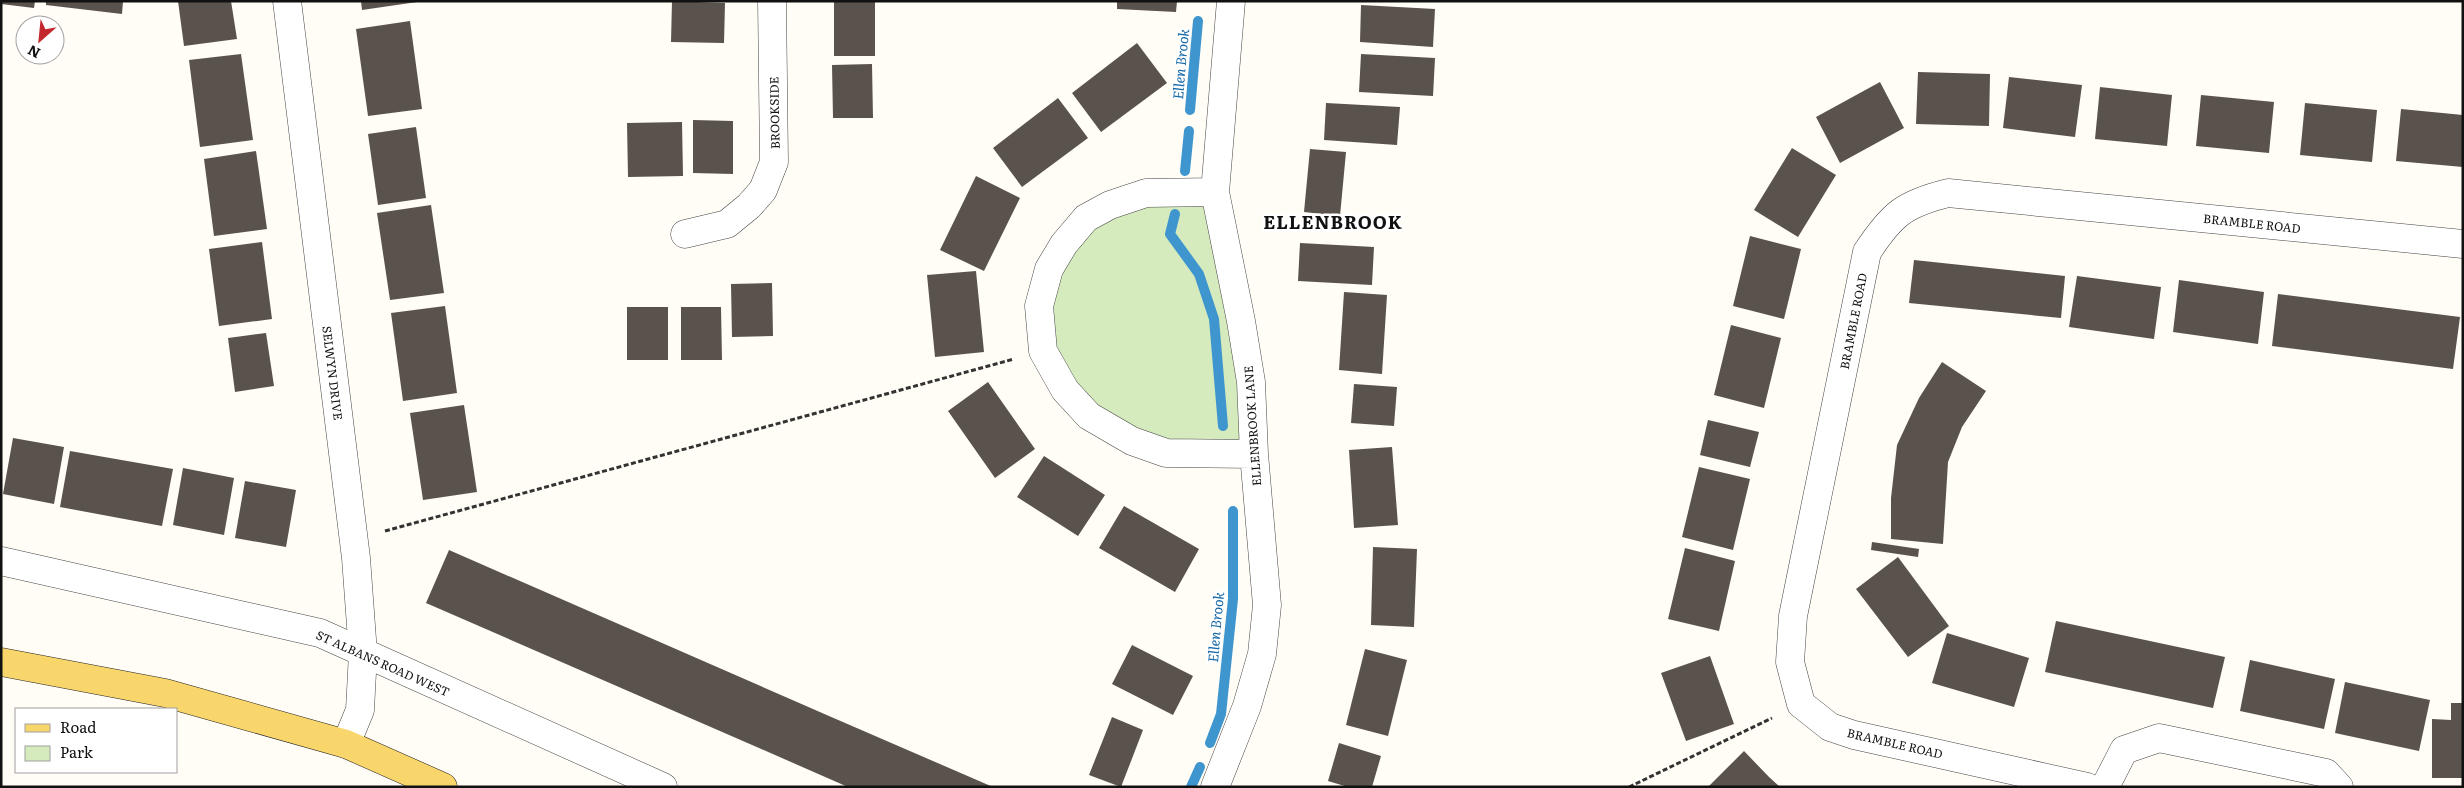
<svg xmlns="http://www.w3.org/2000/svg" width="2464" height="788" font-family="Literata,serif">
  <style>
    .green { fill: #d5ebbd }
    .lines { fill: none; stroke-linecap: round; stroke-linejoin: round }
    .stream { stroke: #3f96cf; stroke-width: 10 }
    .building { fill: #5a524d }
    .street-casing { stroke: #444; stroke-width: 29 }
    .primary-casing { stroke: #222; stroke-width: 29 }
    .path { stroke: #333; stroke-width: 3; stroke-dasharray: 5 2.5; stroke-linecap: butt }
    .street { stroke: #fff; stroke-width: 28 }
    .primary { stroke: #f9d66b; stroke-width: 28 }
    .labels { text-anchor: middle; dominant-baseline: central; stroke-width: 5; stroke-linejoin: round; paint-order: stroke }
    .street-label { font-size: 12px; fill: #111; stroke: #fff }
    .water-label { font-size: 14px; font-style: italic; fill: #1768a6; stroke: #fff }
    .district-label { font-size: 18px; font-weight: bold; letter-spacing: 1px; fill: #111; stroke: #fff }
  </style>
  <rect width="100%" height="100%" fill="#fffdf5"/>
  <path class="green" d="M1215,192L1254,454L1132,441L1043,351L1049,269L1086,218Z"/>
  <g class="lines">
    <path class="stream" d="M1190,110L1198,21
      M1185,171L1189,131
      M1175,214L1170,234L1199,274L1214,319L1223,426
      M1210,743L1221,714L1233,599V511
      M1191,787L1200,767"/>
  </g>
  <path class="building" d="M1,1H35L34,8L1,4Z
    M46,1H123L122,14L46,5Z
    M178,1H231L237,39L184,46Z
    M361,1H417V2L362,10Z
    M672,1L725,3L724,43L671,42Z
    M834,1H875V56H834Z
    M1117,1H1177L1176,12L1117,9Z
    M1361,5L1435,9L1433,47L1360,42Z
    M410,21L422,109L368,116L356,29Z
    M1137,43L1167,83L1101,132L1072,93Z
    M241,54L253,140L200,147L189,60Z
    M1361,54L1435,58L1433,96L1359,92Z
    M872,64L873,118H833L832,65Z
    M1918,72L1990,74L1989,126L1916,124Z
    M2009,77L2082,85L2075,137L2003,128Z
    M1880,82L1904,128L1840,163L1816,117Z
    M2100,87L2172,95L2167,146L2095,139Z
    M2201,95L2274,102L2269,153L2196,146Z
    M1058,98L1088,138L1022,187L993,148Z
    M1326,103L1400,107L1397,145L1324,140Z
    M2305,103L2377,110L2372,162L2300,155Z
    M2401,109L2463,115V167L2396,161Z
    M693,120L733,121V174L693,173Z
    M682,122L683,176L628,177L627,123Z
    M416,127L426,198L378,205L368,134Z
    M1792,148L1836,175L1798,237L1754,210Z
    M1310,149L1346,152L1340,216L1304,212Z
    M256,151L267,229L214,236L204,159Z
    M976,176L1020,198L984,271L940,250Z
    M431,205L444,293L390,300L377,213Z
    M1750,236L1801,249L1784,319L1733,306Z
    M262,242L272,319L219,326L209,249Z
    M1300,243L1374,247L1372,285L1298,281Z
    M1914,260L2065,276L2061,318L1909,303Z
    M976,271L984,352L935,357L927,275Z
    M2077,276L2161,287L2154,339L2069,327Z
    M2179,280L2264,292L2258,344L2173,332Z
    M772,283L773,336L732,337L731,284Z
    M1344,292L1387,295L1382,374L1339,370Z
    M2278,294L2460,317L2453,369L2272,346Z
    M445,306L457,393L403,401L391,313Z
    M627,307H668V360H627Z
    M681,307H721L722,360H681Z
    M1731,325L1781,338L1764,408L1714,395Z
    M266,333L274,386L235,392L228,338Z
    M1942,362L1986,391L1962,427L1948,462L1943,544L1891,539V498L1897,445L1919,398Z
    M988,382L1035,449L995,478L948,411Z
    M1354,384L1397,387L1394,426L1351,423Z
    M464,405L477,492L423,500L410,413Z
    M1708,420L1759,432L1750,467L1700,455Z
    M13,438L64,447L54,504L3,494Z
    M1392,447L1398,525L1354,528L1349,450Z
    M70,451L173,469L162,526L60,507Z
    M1044,456L1105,495L1078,536L1017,497Z
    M1699,467L1750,479L1733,550L1682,537Z
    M183,468L234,478L224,535L173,525Z
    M245,481L296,490L286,547L235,538Z
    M1124,506L1199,549L1175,592L1099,548Z
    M1872,542L1919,549L1918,557L1871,550Z
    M1373,547L1417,549L1414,627L1371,625Z
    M1685,548L1735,561L1719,631L1668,619Z
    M449,550L829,716L993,787H848L759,748L426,603Z
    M1898,557L1949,626L1908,657L1856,589Z
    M2056,621L2225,657L2213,708L2045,672Z
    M1947,633L2029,658L2014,707L1932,683Z
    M1132,645L1193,676L1173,715L1112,684Z
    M1365,649L1407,660L1388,736L1346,725Z
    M1710,656L1734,724L1686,741L1661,673Z
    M2250,660L2335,679L2324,729L2240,711Z
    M2345,682L2430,700L2419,751L2335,733Z
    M2451,703H2463V778H2432V719L2451,720Z
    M1112,717L1143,730L1121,787L1089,775Z
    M1339,743L1381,756L1372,787H1348L1328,781Z
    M1744,751L1769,777L1780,787H1708Z"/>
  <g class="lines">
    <g class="street-casing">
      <path id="street" d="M287,1L356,558L363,653L360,710L346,744
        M1215,192L1146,193L1110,205L1086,218L1064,244L1049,269L1039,306L1043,351L1065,390L1089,416L1132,441L1166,453L1254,454
        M685,234L727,224L749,206L763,190L774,162L772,1
        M1,561L320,633L663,787
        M1215,787L1247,706L1262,654L1267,605L1254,454L1251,382L1241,321L1215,192L1231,1
        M2087,787L1854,735L1830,727L1801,704L1790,662L1793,616L1867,252C1892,214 1904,204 1948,193L2463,244
        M2105,787L2124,750L2159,738L2326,773L2339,787"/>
    </g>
    <g class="primary-casing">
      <path id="primary" d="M1,662L165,693L346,744L443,787"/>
    </g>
    <path class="path" d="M385,531L1014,359
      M1629,787L1772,718"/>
    <use href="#street" class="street"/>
    <use href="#primary" class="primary"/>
  </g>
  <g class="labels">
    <g class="street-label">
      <text transform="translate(774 113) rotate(-91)">BROOKSIDE</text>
      <text transform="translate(2252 223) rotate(6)">BRAMBLE ROAD</text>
      <text transform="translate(1853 321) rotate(-79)">BRAMBLE ROAD</text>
      <text transform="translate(333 373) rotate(83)">SELWYN DRIVE</text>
      <text transform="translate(1252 426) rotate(-94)">ELLENBROOK LANE</text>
      <text transform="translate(383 663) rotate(24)">ST ALBANS ROAD WEST</text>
      <text transform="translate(1895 743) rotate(13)">BRAMBLE ROAD</text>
    </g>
    <g class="water-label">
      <text transform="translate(1180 64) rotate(-85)">Ellen Brook</text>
      <text transform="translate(1215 627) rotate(-85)">Ellen Brook</text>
    </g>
    <g class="district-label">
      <text x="1333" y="221">ELLENBROOK</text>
    </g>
  </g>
  <rect width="2464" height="788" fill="none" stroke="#111111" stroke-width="5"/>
  <rect x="15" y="708" width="162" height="65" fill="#ffffff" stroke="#a0a0a0"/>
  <rect x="25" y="724" width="25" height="8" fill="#f9d66b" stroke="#a0a0a0"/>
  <text x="60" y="733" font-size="15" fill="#111111">Road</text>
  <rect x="25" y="746" width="25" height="15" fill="#d5ebbd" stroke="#a0a0a0"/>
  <text x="60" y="758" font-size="15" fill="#111111">Park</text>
  <g transform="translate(40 40) rotate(207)"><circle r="24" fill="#ffffff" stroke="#a0a0a0"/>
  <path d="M0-4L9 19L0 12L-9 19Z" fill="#c4262e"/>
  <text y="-8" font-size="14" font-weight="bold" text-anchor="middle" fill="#111111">N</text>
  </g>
</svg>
